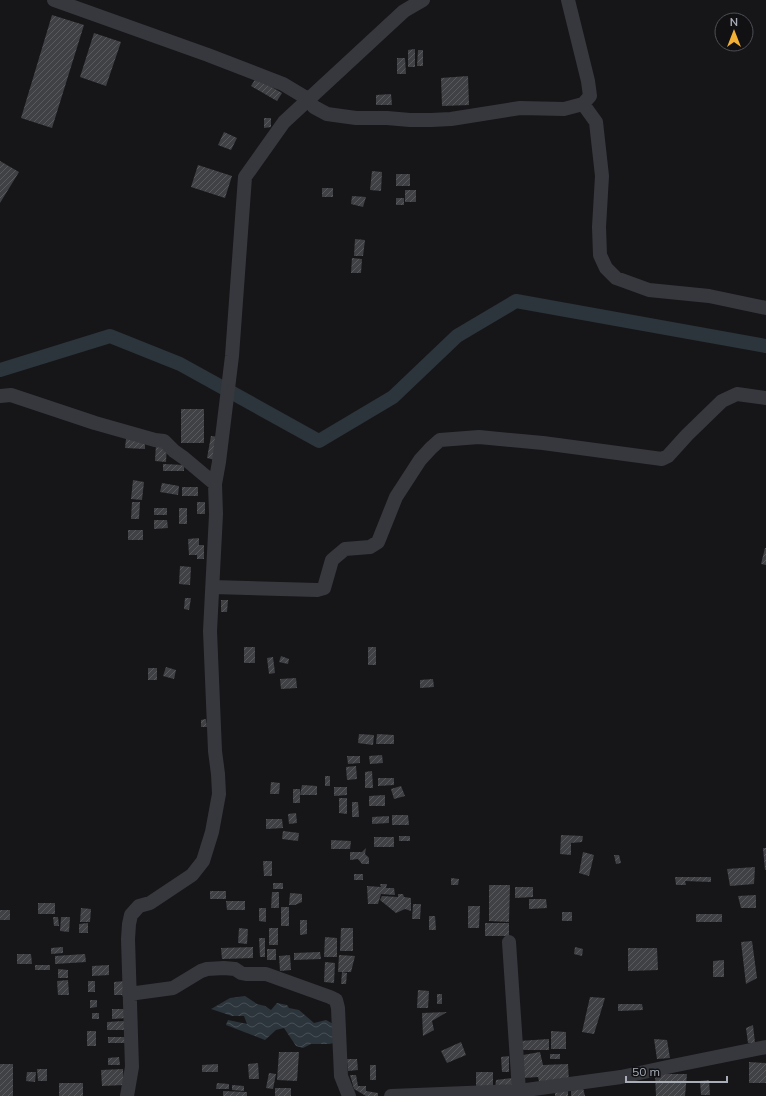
<svg xmlns="http://www.w3.org/2000/svg" width="766" height="1096" font-family="Mulish,sans-serif">
  <style>
    .water { fill: url(#water-waves) }
    .lines { fill: none; stroke-linecap: round; stroke-linejoin: round }
    .canal { stroke: #2c353c; stroke-width: 14 }
    .building { fill: url(#building-hatch) }
    .minor { stroke: #37383d; stroke-width: 14 }
  </style>
  <defs>
    <pattern id="water-waves" width="16" height="10" patternUnits="userSpaceOnUse"><rect width="16" height="10" fill="#2c353c"/><path d="M0 5q4-4 8 0t8 0" fill="none" stroke="#485056"/></pattern>
    <pattern id="building-hatch" width="6" height="6" patternUnits="userSpaceOnUse"><rect width="6" height="6" fill="#404145"/><path d="M-1 1l2-2M0 6l6-6M5 7l2-2" fill="none" stroke="#595a5e"/></pattern>
  </defs>
  <rect width="100%" height="100%" fill="#161618"/>
  <path class="water" d="M245,996L257,1004L265,1006L271,1010L277,1003L287,1005L289,1008L299,1010L314,1023L326,1020L339,1027L340,1042L329,1044H311L303,1048L296,1046L284,1028L276,1030L265,1040L226,1025L228,1020L247,1024L244,1016H232L211,1009L230,998Z"/>
  <g class="lines">
    <path class="canal" d="M0,370L110,336L180,364L319,441L393,397L457,336L516,301L766,346"/>
  </g>
  <path class="building" d="M52,15L84,25L52,128L21,118Z
    M94,33L121,42L106,86L80,77Z
    M415,49V67H408V50Z
    M418,50H423V66H417Z
    M397,58H405L406,74H397Z
    M468,76L469,105L442,106L441,78Z
    M256,78L282,93L277,101L251,86Z
    M391,94L392,105H376V95Z
    M264,118H271V127L264,128Z
    M224,132L237,138L231,150L218,145Z
    M0,161L19,172L0,203Z
    M198,165L232,176L225,198L191,187Z
    M372,171L382,172L381,191L370,190Z
    M396,174H410V186H396Z
    M322,188H333V197H322Z
    M405,190H416V202H405Z
    M352,196L366,197L363,207L351,204Z
    M396,198H404V205H396Z
    M355,239L365,240L363,256H354Z
    M352,258L362,259L361,273H351Z
    M181,409H204V443H181Z
    M211,436L220,437L215,460L207,458Z
    M126,439H145V449L125,448Z
    M156,444L167,445L166,462L155,461Z
    M163,464L184,465V471H163Z
    M133,480L144,482L142,500L131,499Z
    M162,483L179,486L178,495L160,492Z
    M182,487H198V496H182Z
    M132,502H140L139,519H131Z
    M197,502H205V514H197Z
    M154,508H167V515H154Z
    M179,508H187V524H179Z
    M154,520H167L168,528L154,529Z
    M128,530H143V540H128Z
    M199,538V545H204V559H197V555H189L188,539Z
    M765,548H766V565L761,564Z
    M180,566L191,567L190,585L179,584Z
    M185,598H191L189,610L184,609Z
    M221,600H228L227,612H221Z
    M244,647H255V663H244Z
    M368,647H376V665H368Z
    M281,656L289,659L288,664L279,662Z
    M273,657L275,673L269,674L267,658Z
    M166,667L176,670L174,679L163,676Z
    M148,668H157V680H148Z
    M296,678L297,688L281,689L280,679Z
    M433,679L434,687L420,688V680Z
    M206,719L207,727H201V720Z
    M359,734L374,735L373,745L358,743Z
    M377,734L394,735V744H376Z
    M382,755L383,763L370,764L369,756Z
    M347,756H360V763L348,764Z
    M356,766L357,779L347,780L346,767Z
    M372,771L373,788H365V772Z
    M325,776H330V786H325Z
    M378,778H394V785L378,786Z
    M271,782L280,783L279,794H270Z
    M302,785L317,786V795H300Z
    M401,786L405,796L394,799L391,789Z
    M334,787H347V795L334,796Z
    M293,789H300V803H293Z
    M385,795V806H369V796Z
    M339,798H347V814L339,813Z
    M352,802H358L359,817H352Z
    M296,813L297,823L289,824L288,814Z
    M392,815H408L409,825H392Z
    M389,816V823L372,824V817Z
    M266,819H282L283,828L266,829Z
    M283,831L299,833L298,841L282,839Z
    M561,835L583,836L582,842L571,843V855L560,854Z
    M399,836H410V841H399Z
    M374,837H394V847H374Z
    M331,840L351,841L350,849H331Z
    M366,848L365,854L369,858V864H362L358,859L350,860V852H362Z
    M763,848H766V870H765Z
    M583,852L594,855L589,876L579,873Z
    M614,855H619L621,863L616,864Z
    M263,861H272V876H264Z
    M755,867L754,884L730,886L727,869Z
    M354,874H363V880H354Z
    M675,877H711V882L685,881L686,885H676Z
    M451,878L459,879L458,885H451Z
    M273,883H283V889H273Z
    M380,884H387L386,888H394L395,895L381,894L378,904H368L367,886L381,887Z
    M489,885H510L509,922L489,921Z
    M515,887H533V897L515,898Z
    M210,891H226V899H210Z
    M272,892H279V908H271Z
    M290,893L302,894V902L295,905H289Z
    M398,894H403L404,897L411,898V911L405,909L396,913L380,900L382,896L398,897Z
    M756,895V908H741L738,896Z
    M529,899H546L547,908L529,909Z
    M226,901H245V910H227Z
    M38,903H55V914H38Z
    M413,904H421L420,919H412Z
    M468,906H480L479,928H468Z
    M281,907H289V926H281Z
    M81,908L91,909L90,922H80Z
    M259,908H266V922L259,921Z
    M0,910H10V920H0Z
    M562,912H572V921H562Z
    M696,914H722V922H696Z
    M429,916H435L436,930H429Z
    M53,917H58L59,926H54Z
    M61,917H70L69,932L60,931Z
    M300,920H307V934L300,935Z
    M88,923V933H79V924Z
    M485,923H509V936H485Z
    M239,928L248,929L247,944L238,943Z
    M269,928H278V945H269Z
    M341,928H353V951H340Z
    M325,937L337,938V957H324Z
    M259,938H265V957H260Z
    M752,941L757,978L746,984L741,942Z
    M63,947V953L51,954V948Z
    M253,947V958L222,959L221,948Z
    M575,947L583,949L582,956L574,954Z
    M628,948H657L658,970L628,971Z
    M267,949H276V960H267Z
    M320,952L321,959L294,960V953Z
    M17,954H31L32,964H17Z
    M85,954L86,962L55,964V956Z
    M290,955L291,970L280,971L279,956Z
    M339,955L355,956L351,972H338Z
    M724,960V977H713V961Z
    M325,962L335,963L334,983L324,982Z
    M35,965H50V970H35Z
    M109,965V975L92,976V966Z
    M58,969L68,970V978H58Z
    M342,972L347,973L346,984H341Z
    M68,980L69,995H58L57,981Z
    M88,981H95V992H88Z
    M125,981V995H114V982Z
    M418,990L429,991L428,1008H417Z
    M437,994H442V1004H437Z
    M590,997L605,998L594,1034L582,1032Z
    M90,1000H97V1007L90,1008Z
    M618,1004H642L643,1010L618,1011Z
    M112,1009H128V1018L112,1019Z
    M447,1012L432,1021L434,1030L423,1036L422,1013Z
    M92,1013H99V1019H92Z
    M124,1021V1030H107V1022Z
    M753,1025L755,1043H748L746,1028Z
    M87,1031H96V1046H87Z
    M551,1031L566,1032V1049H551Z
    M108,1037H127V1043H108Z
    M549,1039V1050H520L519,1041Z
    M654,1039L667,1040L670,1058L657,1059Z
    M461,1042L466,1055L447,1063L441,1051Z
    M279,1052H299L297,1081L277,1080Z
    M540,1052L543,1065L568,1064L569,1083L540,1086L538,1077L524,1078L523,1055Z
    M550,1054H560V1059H550Z
    M509,1056V1072H502L501,1057Z
    M119,1057L120,1065H108V1058Z
    M347,1059H357L358,1070L348,1071Z
    M749,1062L766,1063V1083H749Z
    M258,1063L259,1079H249L248,1064Z
    M0,1064H13V1096H0Z
    M218,1064V1072H202V1065Z
    M370,1065H376V1080H370Z
    M37,1069H47V1081H38Z
    M123,1069L124,1085L102,1086L101,1070Z
    M27,1072H36L35,1082L26,1081Z
    M476,1072H493V1087H476Z
    M269,1073L276,1074L273,1089L266,1088Z
    M655,1074H687L685,1096H656Z
    M350,1075H356L358,1086H366V1091L378,1093V1096H366L354,1089Z
    M512,1078L516,1087L495,1089L496,1080Z
    M709,1080L710,1095H701L700,1081Z
    M59,1083H83V1096H59Z
    M217,1083L229,1084V1089H216Z
    M232,1085L244,1086V1091L232,1090Z
    M275,1088H291V1096H275Z
    M583,1088L585,1096H571V1091Z
    M555,1090H568V1096H555Z
    M223,1091L247,1092V1096H223Z"/>
  <g class="lines">
    <path class="minor" d="M54,0L208,55L283,84L308,99L314,107L327,114L356,118H387L410,120H431L451,119L520,108L564,109L583,104L590,96L588,81L568,0
      M583,104L596,122L602,176L599,227L600,255L606,268L616,278L649,290L709,296L766,308
      M0,396L11,395L95,423L155,440L164,441L174,451L184,458L215,484
      M213,587L317,590L324,588L332,560L345,549L370,547L378,542L396,497L420,460L431,448L440,440L479,437L543,443L662,459L668,456L687,435L722,401L737,394L766,398
      M509,942L519,1091
      M129,994L173,988L201,971L207,969L224,968L235,969L241,973L246,974H266L330,997L336,1000L338,1008L341,1076L349,1096
      M127,1096L132,1067L128,939L129,924L131,915L139,906L150,903L192,875L203,861L212,832L219,794L218,774L215,751L210,631L216,514L215,484L219,462L232,356L245,177L284,122L404,11L423,0
      M391,1096L519,1091L621,1077L672,1066L766,1047"/>
  </g>
  <g transform="translate(734 32)"><circle r="19" fill="#111113" stroke="#4d4f55"/>
  <path d="M0-3L7 15L0 10L-7 15Z" fill="#f2b134"/>
  <text y="-6" font-size="11" font-weight="bold" text-anchor="middle" fill="#a8adb8">N</text>
  </g>
  <path d="M626 1076v6h101v-6" fill="none" stroke="#a8adb8" stroke-width="2"/>
  <text x="632" y="1076" font-size="12" fill="#a8adb8" stroke="#111113" stroke-width="3" paint-order="stroke">50 m</text>
</svg>
